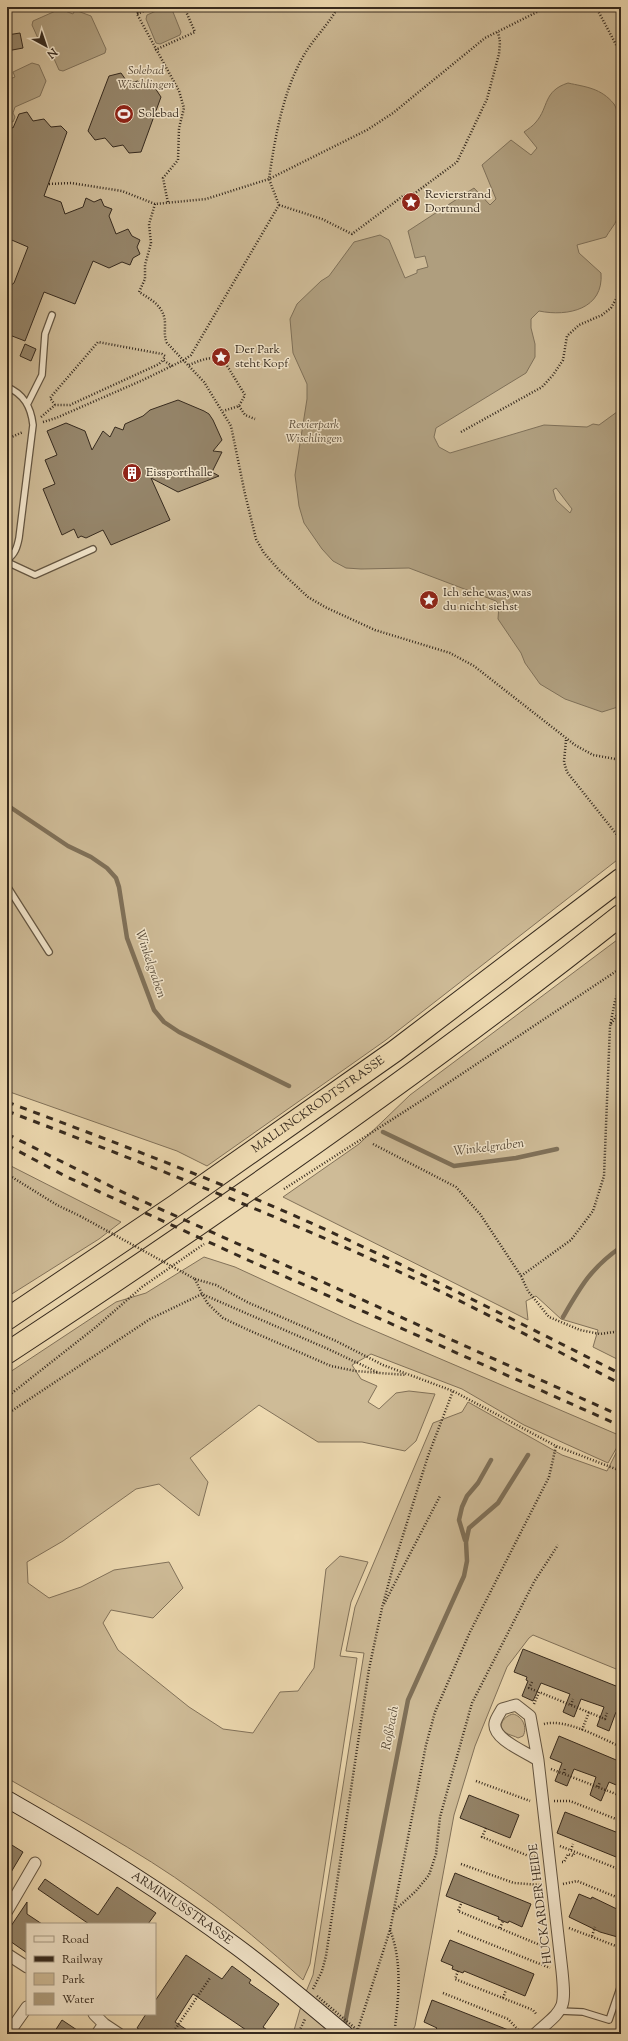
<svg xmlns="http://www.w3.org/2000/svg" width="628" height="2041" font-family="'Sorts Mill Goudy',serif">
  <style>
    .green { fill: #cebb97; stroke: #82725a }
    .water { fill: #af9e7e; stroke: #7f7058; fill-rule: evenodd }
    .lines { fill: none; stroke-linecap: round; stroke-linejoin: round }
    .stream { stroke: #7f7058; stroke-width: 4.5 }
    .building { fill: #95856a; stroke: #362a1e }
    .lane-casing { stroke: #645642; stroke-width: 8 }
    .street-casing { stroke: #645642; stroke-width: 13 }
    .secondary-casing { stroke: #362a1e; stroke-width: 18 }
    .highway-casing { stroke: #362a1e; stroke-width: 23 }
    .path { stroke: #362a1e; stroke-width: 2.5; stroke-dasharray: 1 2; stroke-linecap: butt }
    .lane { stroke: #f3e6cc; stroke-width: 5.5 }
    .street { stroke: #f3e6cc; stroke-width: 11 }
    .secondary { stroke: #f3e6cc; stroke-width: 16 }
    .highway { stroke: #edd9b0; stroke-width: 21 }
    .rail { stroke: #362a1e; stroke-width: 3; stroke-dasharray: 7 7; stroke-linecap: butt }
    .path-bridge { stroke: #362a1e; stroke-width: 2.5; stroke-dasharray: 1 2; stroke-linecap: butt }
    .labels { text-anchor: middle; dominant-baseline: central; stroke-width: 3; stroke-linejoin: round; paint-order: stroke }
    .park-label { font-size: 12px; font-style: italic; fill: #5c4e3c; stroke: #f3e6cc }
    .poi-label { font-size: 12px; fill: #362a1e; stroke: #f3e6cc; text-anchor: start }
    .street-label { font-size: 12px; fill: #362a1e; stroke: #f3e6cc }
    .water-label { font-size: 13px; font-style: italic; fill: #5a4d3b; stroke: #f3e6cc }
  </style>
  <rect width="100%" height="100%" fill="#edd9b0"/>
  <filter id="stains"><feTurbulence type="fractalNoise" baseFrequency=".005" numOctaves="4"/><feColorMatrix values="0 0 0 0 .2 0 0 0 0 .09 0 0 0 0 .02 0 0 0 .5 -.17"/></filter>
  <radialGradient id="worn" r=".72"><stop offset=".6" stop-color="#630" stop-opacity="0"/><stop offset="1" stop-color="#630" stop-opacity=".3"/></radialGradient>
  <path class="green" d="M7,7H621V857L386,1040L207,1166L177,1151L7,1091Z
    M621,937V1361L593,1347L598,1330L561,1319L536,1296L526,1301L528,1320L283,1197L359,1144L410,1095Z
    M7,1164L121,1222L99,1239L7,1297Z
    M204,1257L235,1267L354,1322L621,1436V1440L608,1463L524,1425L462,1389L371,1354L352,1365L361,1379L377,1386L368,1402L379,1409L396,1393L409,1391L435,1394L416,1441L405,1451L362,1442H318L259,1405L190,1458L208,1482L199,1516L159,1484L136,1489L63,1541L27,1562L28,1583L49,1598L81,1587L114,1570L169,1562L183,1588L153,1618L111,1610L103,1623L118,1650L189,1707L223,1729L253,1733L280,1692L298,1691L314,1668L326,1569L340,1556L368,1562L351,1602L340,1656L357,1658L310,1964L303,1980C269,1949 235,1920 197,1893C138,1850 71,1815 7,1778V1374L116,1302L146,1293Z
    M468,1402L562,1455L607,1471L621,1443V1671L533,1635L529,1638L507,1667L475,1746L454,1815L415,2026L411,2034H293L303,1999L313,1975L364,1653L346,1651L355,1607L433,1423L462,1412Z
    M513,1714C522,1716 528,1727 523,1736L518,1738C515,1736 509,1735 506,1733C496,1726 504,1716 513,1714Z"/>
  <path class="water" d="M165,7H171L181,32L180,35L160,44L156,43L146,19L147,15Z
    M60,9L73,14L75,10L91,16L106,49L105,53L63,71L59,70L47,43L41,45L32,25L33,21Z
    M32,63L39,65L46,81L40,96L15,107L13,113L15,117L13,122L9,121L7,80L15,77L13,72Z
    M568,83C586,87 601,88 614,104C623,115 623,205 617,219C615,225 609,231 606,237L577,245L579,253L601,273C604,309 568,317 539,311L531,319V328L535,344V357L526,373L436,428L434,437L439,447L450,453L544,425L587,427L593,424L599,425L621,409V706L602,712L565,699L540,684L525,663L521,653L498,619L499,605L496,601L409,568L361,569L346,568L333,561L322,549L304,523L299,506L295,475L307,399V384L293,353L290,319L297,304L321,281L329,276L354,242L380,235L389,240L405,278L417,273V270L428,267L425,256L415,258L408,231L474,188L490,205L496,199L482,165L511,140L531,155L537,148L524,132C528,129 533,126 536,122C549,107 543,91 568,83ZM556,488L572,509L570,513L556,500L553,490Z"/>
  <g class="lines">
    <path class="stream" d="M7,805L68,846L91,857L107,868L116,878L119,887L127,938L154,1010L164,1022L179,1032L289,1086
      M383,1132L454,1166L516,1158L557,1149
      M563,1317C581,1286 591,1268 621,1247
      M465,1540L459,1520L462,1507L467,1496L478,1483L491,1460
      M344,2028L408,1700L464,1576L467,1561L466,1542L469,1528L498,1503L528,1455"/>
  </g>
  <path class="building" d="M20,33L23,48L7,51V35Z
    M121,73L128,83L138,81L144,89L155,88L161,97L141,152L129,153L123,145L113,147L105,138L95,140L88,131L109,76Z
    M27,112L33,121L44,119L51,127L61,126L67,132L44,196L61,202L65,214L83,207L86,198L94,202L101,199L104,206L112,209L109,216L116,234L128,229L132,236L140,240L137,247L140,254L133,258L130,265L122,262L109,268L93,261L75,304L44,292L25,341L7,334V288L14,283L28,247L7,238V125L13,128L19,114Z
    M25,344L36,349L31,361L20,356Z
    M178,400L204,411L209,414L213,420L222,440L213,451L222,452L212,472L219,476L178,492L151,478L170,520L111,545L103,530L86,538L81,536L78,538L74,529L62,535L43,489L55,484L45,460L57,455L47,431L66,423L85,431L92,450L103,431L110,437L115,427L123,430L125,424L143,416L150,410Z
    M523,1649L621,1688V1714L616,1712L609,1731L597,1726L604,1707L581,1699L574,1717L563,1712L570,1694L541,1683L533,1701L522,1696L528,1681L526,1680L527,1677L514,1672Z
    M559,1736L621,1762V1787L609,1782L601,1801L590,1795L596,1777L574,1769L567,1786L555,1781L562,1763L550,1758Z
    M469,1795L519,1815L510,1838L460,1818Z
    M565,1812L621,1834V1859L557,1833Z
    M7,1842L23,1852L7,1879Z
    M455,1873L531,1904L522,1927L509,1921L508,1923L498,1919L499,1917L446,1896Z
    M45,1879L98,1915L117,1887L156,1913L148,1924H89L38,1889Z
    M579,1894L591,1899L592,1897L621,1911V1938L600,1932L569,1917Z
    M27,1902V1914L42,1924H27V1953L7,1939V1932Z
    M450,1940L534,1974L525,1996L464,1971L463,1973L452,1969L453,1966L441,1961Z
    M186,1955L222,1979L232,1966L251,1980L249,1983L279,2004L263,2027L273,2034H252L193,1994L175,2022L193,2034H147L137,2028L146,2014H155V2001Z
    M432,2000L516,2033V2034H445L435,2030L437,2028L424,2022Z
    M62,2020L83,2034H53Z"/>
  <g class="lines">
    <g class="lane-casing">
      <path id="lane" d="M7,387C24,394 31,407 33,425L19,538C17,548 15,554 7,560
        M28,403L42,375L45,334L52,315
        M7,562L35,575L93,549
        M7,886L49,952
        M560,2011L583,2012L609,2020L621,1985"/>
    </g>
    <g class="street-casing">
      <path id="street" d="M7,1911L35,1863
        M7,1954L27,1967
        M94,2014L104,2024L119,2034
        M8,2034L27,2007
        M97,2034L104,2024
        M535,2034C564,2008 566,2011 562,1971L538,1760L530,1716L516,1705L502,1709C500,1713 496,1718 495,1723C492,1739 526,1752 538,1760"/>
    </g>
    <g class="secondary-casing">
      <g id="secondary">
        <path id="s1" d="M7,1799C86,1844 163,1892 236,1946C274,1974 309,2004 345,2034"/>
      </g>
    </g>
    <g class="highway-casing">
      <g id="highway">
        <path id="s2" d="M7,1319L176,1205L395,1051L621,879"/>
        <path d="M7,1353C217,1215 424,1071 621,915"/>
      </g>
    </g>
    <path class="path" d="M141,7L137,14L179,91L184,108L179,128L178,160L163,178L168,203
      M537,7L540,10
      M596,7L621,54
      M137,14L153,7
      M155,50L195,32L184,7
      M49,184L71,183L122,191L155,204L206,199L269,179C275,137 283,91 304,55C314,38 329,24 338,7
      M155,204L149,224L151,243L145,265V279L139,292C152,300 165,307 165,324C165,332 164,336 167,343L204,382L231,426L245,494L256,539L264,553L279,570L308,597L325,607L375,630L450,653L474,666L575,745L593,755L621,760
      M279,205L322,219L352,234L403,196L415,193L457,162L487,99L499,54L500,42L498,32
      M189,365C201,360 216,353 226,364L245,395L239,406L223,411
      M55,405L50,398L98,342L162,354L165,356L163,360
      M239,406L245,415L255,419
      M41,417L55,405H70L159,364L163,360L172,366
      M43,422L56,418L143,380L184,360L191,355L279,205L269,179L367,130L393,113L485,38L547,7
      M461,432L542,387L553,375L563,360L567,336L579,325L602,315L611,308L621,290
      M7,439L23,432
      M566,740L564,762L567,772L621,840
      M611,1024L621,1009
      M373,1144L456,1187L480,1214L521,1276L528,1291L549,1317L580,1330L600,1334L621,1331
      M7,1174L57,1205L80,1216
      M284,1189L427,1097L621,968
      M521,1276L571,1240L593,1211L604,1176L610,1026L615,1001L621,986
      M195,1279L216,1285L247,1302L336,1341L383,1365L453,1391L556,1446L621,1471
      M195,1279L202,1294L208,1304L223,1318L246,1329L331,1366L355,1371L406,1375
      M7,1397L96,1327L142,1287L204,1244
      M7,1414L150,1319L202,1294L328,1349L379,1373
      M384,1604L440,1496
      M532,1682L529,1688L539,1692
      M534,1704L539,1692L605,1719L607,1713
      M571,1705L573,1699
      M544,1724C565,1718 601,1738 621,1747
      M582,1730L589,1712
      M551,1769L621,1796
      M564,1773L565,1768
      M476,1781L530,1801
      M598,1787L600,1782
      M554,1801H570L621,1821
      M486,1828L482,1837L531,1857H538
      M560,1846L621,1870
      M571,1850L573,1844
      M562,1862H564L568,1854L573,1856L575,1852
      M461,1864L514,1883L541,1885
      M563,1884L577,1881L621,1899
      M461,1904L458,1911L540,1945L546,1944
      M394,1911L416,1891L429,1875L436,1854L440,1817L472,1703L534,1582L558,1545
      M500,1928L503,1921
      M569,1928L621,1948
      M390,1930C402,1960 399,1995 395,2027
      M458,1931L550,1968
      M592,1936L595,1927
      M458,1971L455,1979L533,2010L537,2015
      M313,1989L322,1971L326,1956L369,1669L382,1608L393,1567L428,1456L453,1391
      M443,1993L508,2019L522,2034
      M503,1998L506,1990
      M358,2029L390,1930L426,1745L435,1712L470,1632L549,1477L556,1446
      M172,2034L210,1978
      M298,2034L305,2019
      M440,2034L441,2032"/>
    <use href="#lane" class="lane"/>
    <use href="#street" class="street"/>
    <use href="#secondary" class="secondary"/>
    <use href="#highway" class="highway"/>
    <path class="rail" d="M7,1102C106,1139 205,1176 302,1219C410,1267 516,1321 621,1374
      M7,1111C141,1162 274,1214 404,1274C477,1308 549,1347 621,1384
      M7,1134L118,1190L621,1416
      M7,1145L65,1176L250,1261L621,1426"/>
    <path class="path-bridge" d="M80,1216L195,1279
      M317,1996L362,2034"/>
  </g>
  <defs>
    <g id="stadium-disc" transform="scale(1)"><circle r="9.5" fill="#8f2418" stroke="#f3e6cc"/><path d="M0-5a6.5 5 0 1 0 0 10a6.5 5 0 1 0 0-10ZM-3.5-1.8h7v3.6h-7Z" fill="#fff"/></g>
    <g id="sight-disc" transform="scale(1)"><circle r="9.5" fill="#8f2418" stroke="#f3e6cc"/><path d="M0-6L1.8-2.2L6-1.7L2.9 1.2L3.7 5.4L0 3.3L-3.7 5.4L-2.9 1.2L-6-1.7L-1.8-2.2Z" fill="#fff"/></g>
    <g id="building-disc" transform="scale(1)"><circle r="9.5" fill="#8f2418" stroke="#f3e6cc"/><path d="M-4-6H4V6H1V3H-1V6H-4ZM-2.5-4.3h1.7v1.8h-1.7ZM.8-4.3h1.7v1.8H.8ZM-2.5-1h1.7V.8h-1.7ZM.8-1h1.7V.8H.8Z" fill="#fff"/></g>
  </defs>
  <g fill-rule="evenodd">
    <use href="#stadium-disc" x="124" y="114"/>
    <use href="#sight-disc" x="411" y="202"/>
    <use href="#sight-disc" x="221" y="357"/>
    <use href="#building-disc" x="132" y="473"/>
    <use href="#sight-disc" x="429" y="600"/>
  </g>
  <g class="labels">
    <g class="park-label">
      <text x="146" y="71">Solebad<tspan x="146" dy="14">Wischlingen</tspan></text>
      <text x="314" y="425">Revierpark<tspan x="314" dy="14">Wischlingen</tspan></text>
    </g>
    <g class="poi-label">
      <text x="138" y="114">Solebad</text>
      <text x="425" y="195">Revierstrand<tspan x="425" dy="14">Dortmund</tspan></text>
      <text x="235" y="350">Der Park<tspan x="235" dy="14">steht Kopf</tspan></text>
      <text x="146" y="473">Eissporthalle</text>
      <text x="443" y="593">Ich sehe was, was<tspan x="443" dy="14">du nicht siehst</tspan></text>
    </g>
    <g class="street-label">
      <text stroke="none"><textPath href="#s2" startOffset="378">MALLINCKRODTSTRASSE</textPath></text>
      <text transform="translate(541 1904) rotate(-97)">HUCKARDER HEIDE</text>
      <text stroke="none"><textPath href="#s1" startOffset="206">ARMINIUSSTRASSE</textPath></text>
    </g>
    <g class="water-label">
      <text transform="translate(150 964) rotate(71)">Winkelgraben</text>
      <text transform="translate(489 1148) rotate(-7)">Winkelgraben</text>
      <text transform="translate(391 1728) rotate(-79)">Roßbach</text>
    </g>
  </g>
  <rect width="628" height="2041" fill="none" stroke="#edd9b0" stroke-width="24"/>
  <rect x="8" y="8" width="612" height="2025" fill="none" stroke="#362a1e" stroke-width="2"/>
  <rect x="12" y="12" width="604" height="2017" fill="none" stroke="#362a1e"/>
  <rect x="26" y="1923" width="130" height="92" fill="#f3e6cc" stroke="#a79b86"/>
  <rect x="34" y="1936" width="20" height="6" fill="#f3e6cc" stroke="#a79b86"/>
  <text x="62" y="1943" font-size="12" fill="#362a1e">Road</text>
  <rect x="34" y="1956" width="20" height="6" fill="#362a1e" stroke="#a79b86"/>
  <text x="62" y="1963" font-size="12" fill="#362a1e">Railway</text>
  <rect x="34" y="1973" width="20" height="12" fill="#cebb97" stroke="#a79b86"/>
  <text x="62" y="1983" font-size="12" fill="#362a1e">Park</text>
  <rect x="34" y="1993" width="20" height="12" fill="#af9e7e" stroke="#a79b86"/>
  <text x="62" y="2003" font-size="12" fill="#362a1e">Water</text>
  <g transform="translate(46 46) rotate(140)" stroke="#f3e6cc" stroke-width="3" paint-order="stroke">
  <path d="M0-3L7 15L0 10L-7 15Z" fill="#362a1e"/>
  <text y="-6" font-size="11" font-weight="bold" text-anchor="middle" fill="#362a1e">N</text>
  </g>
  <rect width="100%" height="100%" filter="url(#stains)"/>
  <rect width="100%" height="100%" fill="url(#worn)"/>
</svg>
